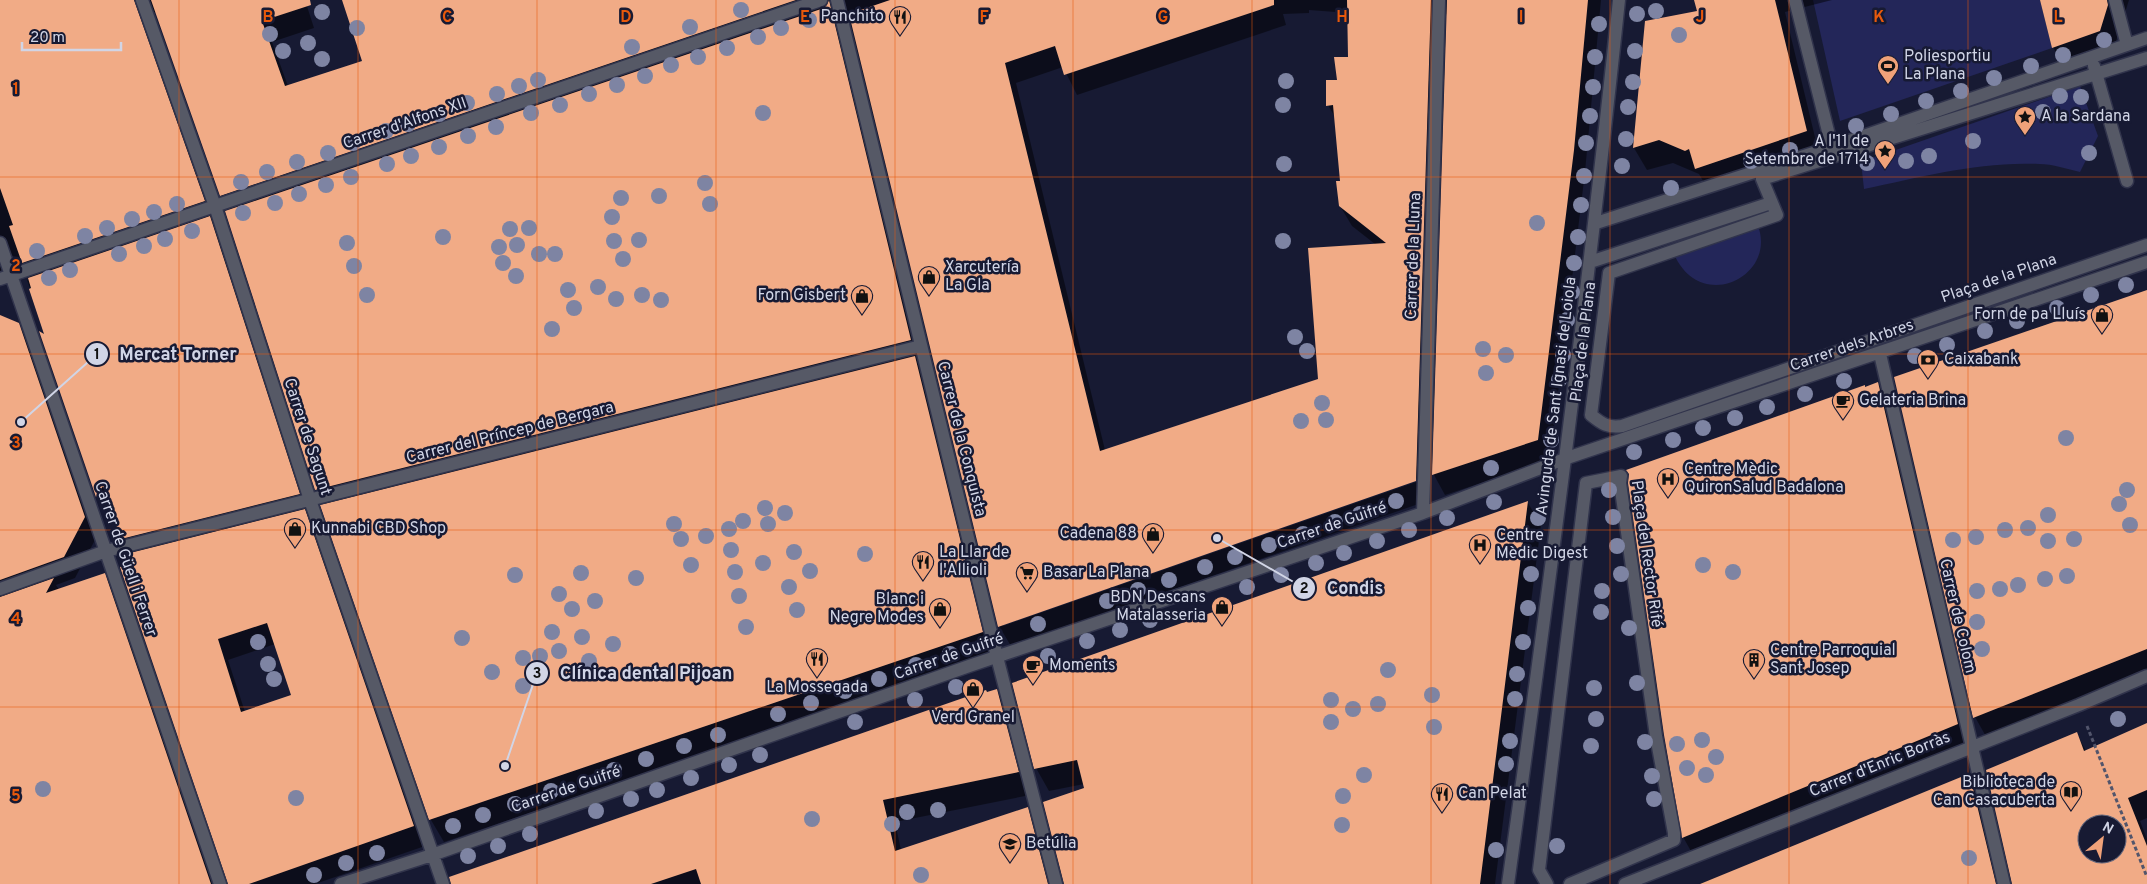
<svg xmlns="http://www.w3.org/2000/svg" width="2147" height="884" font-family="Overpass,sans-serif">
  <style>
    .green { fill: #232659 }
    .shadow { fill: #0007; fill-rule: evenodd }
    .building { fill: #f1ab86; fill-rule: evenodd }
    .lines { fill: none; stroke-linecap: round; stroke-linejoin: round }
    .minor-casing { stroke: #31344c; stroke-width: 15 }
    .path { stroke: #52556b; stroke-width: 3; stroke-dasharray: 4 2.5; stroke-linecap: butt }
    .minor { stroke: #565966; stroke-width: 12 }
    .tree { fill: #7e84a3 }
    .grid { fill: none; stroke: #e8590c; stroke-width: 1; stroke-opacity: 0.55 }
    .labels { text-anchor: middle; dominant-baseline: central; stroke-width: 5; stroke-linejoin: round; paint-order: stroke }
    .poi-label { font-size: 16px; fill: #d1d5e6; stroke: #171a33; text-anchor: start }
    .street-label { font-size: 16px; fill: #d1d5e6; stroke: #171a33 }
    .grid-label { font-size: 16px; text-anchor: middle; font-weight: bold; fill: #e8590c; stroke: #171a33; stroke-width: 5; stroke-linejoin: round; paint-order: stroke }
    .leader { fill: none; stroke: #d1d5e6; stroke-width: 2 }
    .callout-dot { fill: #d1d5e6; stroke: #171a33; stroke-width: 2 }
    .mark-label { font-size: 15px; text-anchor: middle; font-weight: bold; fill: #111 }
    .callout-label { font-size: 18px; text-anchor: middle; font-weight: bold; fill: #d1d5e6; stroke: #171a33; stroke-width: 5; stroke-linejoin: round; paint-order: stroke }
  </style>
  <rect width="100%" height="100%" fill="#171a33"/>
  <path class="green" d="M1813,0H2040L2052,48L1840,121Z
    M2080,86L2098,136L2080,172C2067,169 2053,164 2039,164C1980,161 1921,177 1864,189L1861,162Z
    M1758,226C1777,277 1700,314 1674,254Z"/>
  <path class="shadow" d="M0,0H305L314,28L272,42L288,86L363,62L343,0H1601L1585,172L1550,460L1445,495L1434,475L1448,13L1444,16L1427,501L1011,646L999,626L848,12L843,14L922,360L917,362L928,380L995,655L444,842L431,820L322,506L326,505L316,489L230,211L221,195L156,12L150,13L215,221L212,222L222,239L311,516H307L316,531L425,846L315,884H229L131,565V554L122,538L113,511L109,517L97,497L41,333L46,336L27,280L31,279L16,257L10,255L7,277L0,280ZM1309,10L1349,13V58L1328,105L1336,119L1342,182L1340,206L1352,226L1375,244L1319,380L1105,450L1016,83L1063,67L1077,95L1286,25L1283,14L1309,13ZM1421,477L1422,480L1003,626V624ZM275,644L293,696L245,712L228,660Z
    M1695,0H1832L1785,12L1819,154L1709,191L1699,174L1673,163L1647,170L1634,148L1698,12Z
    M2042,0H2129L2112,54L2066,70L2053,47Z
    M2147,291V677L1988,740L1975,717Z
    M0,316L18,324L30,344L96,538L75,578L56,585L59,590L104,574L116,594L215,884H0Z
    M1878,384L1891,406L1970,747L1696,860L1683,837L1665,734L1865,388Z
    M1528,503L1541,525L1495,884H1065L1086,789L1084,784L1049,791L1036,768L1014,684Z
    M996,690L1009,713L1030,795L895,822L901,850L1027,808L1040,831L1054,884H452Z
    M2147,724V818L2140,821L2147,839V884H2013L2077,734L2086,751ZM2087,824H2117V854H2087Z
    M1970,778L1983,800L2002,884H1700Z"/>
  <path class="building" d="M0,0H134L205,201L22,263L9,226L13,225L0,188Z
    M151,0H310L311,5L262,21L285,86L362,61L342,0H796L220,196Z
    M829,0L911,340L315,490L225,211L824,8L827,5Z
    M890,0H1274V5L1064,75L1055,46L1005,63L1100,451L1318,379L1308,248L1386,243L1339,206L1336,181H1340L1333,105L1326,106V80H1337L1334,57H1348L1347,0H1431L1416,481L998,627L849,14Z
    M1447,0H1588L1574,150L1538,440L1432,475Z
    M1694,0H1775L1807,131L1695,169L1689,149L1685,151L1659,140L1633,148L1645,21L1697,11Z
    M2040,0H2107L2108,5L2100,31L2052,48Z
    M210,216L300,494L121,539L103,486L96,497L39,331L44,334L29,289L31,288L28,278Z
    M2147,290V649L1973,718L1894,377Z
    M0,315L19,323L85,517L64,557L0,580Z
    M915,356L983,632L429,820L320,505Z
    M1878,382L1958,724L1682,838L1664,735L1628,483L1629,474L1626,470L1865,385V387Z
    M1528,501L1480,884H1064L1043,802L1084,788L1077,760L1034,769L1012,683Z
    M305,509L414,826L249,884H228L120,567L130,564L126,554ZM267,623L291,695L241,712L218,639Z
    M105,573L211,884H0V597L54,578L46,593Z
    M997,689L1019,772L883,800L895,851L1028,807L1048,884H701L696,869L651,884H451L449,877L986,690L987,692Z
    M2147,723V790L2128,798L2147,846V884H2012L1986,770L2077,732L2084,751ZM2087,824H2117V854H2087Z
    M1970,776L1996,884H1700L1961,777L1962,780Z"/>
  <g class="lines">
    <g class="minor-casing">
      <path id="minor" d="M142,0L215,206L310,500L443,884
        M837,0L997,657L1056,884
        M1795,0L1832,147
        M2115,0L2127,45
        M2147,58L1762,179L1777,215L1609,273L1591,415C1602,424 1608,428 1622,426L2147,245
        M2094,66L2127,181
        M1596,223L1832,147L2147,38
        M0,243L220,884
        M1590,262L1771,203
        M0,279L821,0
        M1880,354L2004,884
        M1423,513L1439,0
        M0,589L106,551L921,346
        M341,884L432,855L972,665L1423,513L1567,458L2147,262
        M1508,884C1549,590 1588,295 1619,0
        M1547,884L1539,870L1586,483L1621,476L1620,483L1656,736L1674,833V840L1570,884
        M1625,884L2079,705L2147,676"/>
    </g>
    <path class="path" d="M2087,726L2147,877"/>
    <use href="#minor" class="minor"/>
  </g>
  <g class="tree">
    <circle cx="741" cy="10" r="8"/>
    <circle cx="1656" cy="11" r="8"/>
    <circle cx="322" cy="12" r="8"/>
    <circle cx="1637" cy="14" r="8"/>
    <circle cx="809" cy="20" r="8"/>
    <circle cx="1599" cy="24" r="8"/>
    <circle cx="690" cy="27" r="8"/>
    <circle cx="357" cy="28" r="8"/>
    <circle cx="781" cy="28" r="8"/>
    <circle cx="270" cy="34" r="8"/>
    <circle cx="1679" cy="35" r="8"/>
    <circle cx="758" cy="37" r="8"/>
    <circle cx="2104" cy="40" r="8"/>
    <circle cx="308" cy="43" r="8"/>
    <circle cx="632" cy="47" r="8"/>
    <circle cx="727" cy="48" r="8"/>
    <circle cx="283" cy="51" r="8"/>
    <circle cx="1635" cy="51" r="8"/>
    <circle cx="2063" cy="55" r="8"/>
    <circle cx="698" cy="57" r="8"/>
    <circle cx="1595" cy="57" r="8"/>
    <circle cx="322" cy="59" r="8"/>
    <circle cx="671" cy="65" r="8"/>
    <circle cx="2031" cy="66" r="8"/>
    <circle cx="645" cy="76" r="8"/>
    <circle cx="1994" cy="78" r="8"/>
    <circle cx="538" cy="80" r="8"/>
    <circle cx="1286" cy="81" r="8"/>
    <circle cx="1633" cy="82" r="8"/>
    <circle cx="617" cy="85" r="8"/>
    <circle cx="519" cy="86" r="8"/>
    <circle cx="1593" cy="87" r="8"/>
    <circle cx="1961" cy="91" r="8"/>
    <circle cx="497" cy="94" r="8"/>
    <circle cx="589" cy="94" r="8"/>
    <circle cx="2060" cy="96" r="8"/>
    <circle cx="2081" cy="97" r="8"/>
    <circle cx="1926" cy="101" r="8"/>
    <circle cx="467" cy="103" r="8"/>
    <circle cx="560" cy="105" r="8"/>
    <circle cx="1283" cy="105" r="8"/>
    <circle cx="1628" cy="107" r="8"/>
    <circle cx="2043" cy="112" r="8"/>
    <circle cx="531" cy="113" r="8"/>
    <circle cx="763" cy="113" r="8"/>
    <circle cx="439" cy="114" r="8"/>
    <circle cx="1891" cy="114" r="8"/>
    <circle cx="1590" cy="116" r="8"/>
    <circle cx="408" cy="124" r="8"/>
    <circle cx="1856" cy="126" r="8"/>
    <circle cx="496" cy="127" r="8"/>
    <circle cx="386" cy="131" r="8"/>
    <circle cx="468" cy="136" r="8"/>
    <circle cx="1626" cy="139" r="8"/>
    <circle cx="1973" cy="141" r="8"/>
    <circle cx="353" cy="143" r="8"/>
    <circle cx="1586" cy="143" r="8"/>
    <circle cx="439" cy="147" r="8"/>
    <circle cx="1790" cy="150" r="8"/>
    <circle cx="328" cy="153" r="8"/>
    <circle cx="2089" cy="153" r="8"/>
    <circle cx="411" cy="156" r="8"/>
    <circle cx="1929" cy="156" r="8"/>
    <circle cx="1751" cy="161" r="8"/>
    <circle cx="1906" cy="161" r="8"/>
    <circle cx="297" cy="162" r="8"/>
    <circle cx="1867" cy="163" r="8"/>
    <circle cx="387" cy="164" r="8"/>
    <circle cx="1284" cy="164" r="8"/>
    <circle cx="1622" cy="166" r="8"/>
    <circle cx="267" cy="172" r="8"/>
    <circle cx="1584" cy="176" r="8"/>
    <circle cx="351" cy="177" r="8"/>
    <circle cx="241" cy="182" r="8"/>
    <circle cx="705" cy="183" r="8"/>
    <circle cx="326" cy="185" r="8"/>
    <circle cx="1671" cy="188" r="8"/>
    <circle cx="299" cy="194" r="8"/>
    <circle cx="659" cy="196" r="8"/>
    <circle cx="621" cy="198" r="8"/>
    <circle cx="275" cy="203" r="8"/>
    <circle cx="177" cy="204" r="8"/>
    <circle cx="710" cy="204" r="8"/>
    <circle cx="1581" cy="205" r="8"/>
    <circle cx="154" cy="212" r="8"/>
    <circle cx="243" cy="213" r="8"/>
    <circle cx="612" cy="217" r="8"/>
    <circle cx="132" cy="219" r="8"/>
    <circle cx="1537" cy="223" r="8"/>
    <circle cx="107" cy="228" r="8"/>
    <circle cx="529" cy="228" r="8"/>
    <circle cx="510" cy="229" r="8"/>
    <circle cx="192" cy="231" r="8"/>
    <circle cx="85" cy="236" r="8"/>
    <circle cx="443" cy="237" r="8"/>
    <circle cx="1578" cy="237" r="8"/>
    <circle cx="165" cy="239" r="8"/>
    <circle cx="639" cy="240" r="8"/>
    <circle cx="614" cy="241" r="8"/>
    <circle cx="1283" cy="241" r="8"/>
    <circle cx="347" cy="243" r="8"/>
    <circle cx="517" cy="245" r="8"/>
    <circle cx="144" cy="246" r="8"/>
    <circle cx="499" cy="247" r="8"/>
    <circle cx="37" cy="251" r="8"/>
    <circle cx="119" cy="254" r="8"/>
    <circle cx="539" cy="254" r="8"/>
    <circle cx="555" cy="254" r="8"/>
    <circle cx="623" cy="259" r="8"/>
    <circle cx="503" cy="263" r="8"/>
    <circle cx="1574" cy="263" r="8"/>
    <circle cx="354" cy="266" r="8"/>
    <circle cx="70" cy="270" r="8"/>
    <circle cx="516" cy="276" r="8"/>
    <circle cx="49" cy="278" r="8"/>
    <circle cx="2126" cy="285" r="8"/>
    <circle cx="598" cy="287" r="8"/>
    <circle cx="568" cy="290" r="8"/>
    <circle cx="1572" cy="292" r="8"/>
    <circle cx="367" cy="295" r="8"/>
    <circle cx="642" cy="295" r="8"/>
    <circle cx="2091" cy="295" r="8"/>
    <circle cx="616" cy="299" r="8"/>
    <circle cx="661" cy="300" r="8"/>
    <circle cx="574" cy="308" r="8"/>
    <circle cx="2057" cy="308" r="8"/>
    <circle cx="1567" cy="320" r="8"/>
    <circle cx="2017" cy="321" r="8"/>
    <circle cx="552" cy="329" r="8"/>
    <circle cx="1985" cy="331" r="8"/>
    <circle cx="1295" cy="337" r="8"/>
    <circle cx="1947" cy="345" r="8"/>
    <circle cx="1483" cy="349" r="8"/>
    <circle cx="1307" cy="351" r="8"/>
    <circle cx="1506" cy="355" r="8"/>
    <circle cx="1563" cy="355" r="8"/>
    <circle cx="1915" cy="356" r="8"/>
    <circle cx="1486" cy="373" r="8"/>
    <circle cx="1559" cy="380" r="8"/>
    <circle cx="1844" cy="381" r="8"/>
    <circle cx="1805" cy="394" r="8"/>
    <circle cx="1322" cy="403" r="8"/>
    <circle cx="1767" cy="407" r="8"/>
    <circle cx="1735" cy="418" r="8"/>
    <circle cx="1326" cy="420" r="8"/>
    <circle cx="1301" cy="421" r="8"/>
    <circle cx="1703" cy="428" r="8"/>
    <circle cx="2066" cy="438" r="8"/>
    <circle cx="1551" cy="440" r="8"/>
    <circle cx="1673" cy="440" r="8"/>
    <circle cx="1634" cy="452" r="8"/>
    <circle cx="1491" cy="468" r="8"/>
    <circle cx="1609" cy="490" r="8"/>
    <circle cx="2127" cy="490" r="8"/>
    <circle cx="1396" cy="501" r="8"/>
    <circle cx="1494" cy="502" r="8"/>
    <circle cx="2119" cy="504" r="8"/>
    <circle cx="765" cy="508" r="8"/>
    <circle cx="785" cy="513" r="8"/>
    <circle cx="1360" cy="514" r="8"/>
    <circle cx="2048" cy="515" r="8"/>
    <circle cx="1613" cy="517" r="8"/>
    <circle cx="1447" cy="518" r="8"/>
    <circle cx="1538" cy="518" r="8"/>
    <circle cx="743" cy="521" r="8"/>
    <circle cx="1335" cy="522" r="8"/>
    <circle cx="674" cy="524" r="8"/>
    <circle cx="768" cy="524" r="8"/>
    <circle cx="2130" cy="525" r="8"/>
    <circle cx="2028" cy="528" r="8"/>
    <circle cx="729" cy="529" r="8"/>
    <circle cx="1409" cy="530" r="8"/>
    <circle cx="2005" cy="530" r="8"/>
    <circle cx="1303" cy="534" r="8"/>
    <circle cx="706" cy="536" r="8"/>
    <circle cx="1976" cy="537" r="8"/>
    <circle cx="681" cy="539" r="8"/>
    <circle cx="2074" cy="539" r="8"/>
    <circle cx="1953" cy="540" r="8"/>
    <circle cx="1377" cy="541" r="8"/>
    <circle cx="2048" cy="541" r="8"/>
    <circle cx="1269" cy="545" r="8"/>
    <circle cx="1617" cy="546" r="8"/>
    <circle cx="731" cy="550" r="8"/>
    <circle cx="794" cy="552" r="8"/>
    <circle cx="1344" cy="553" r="8"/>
    <circle cx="865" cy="554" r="8"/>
    <circle cx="1235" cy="557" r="8"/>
    <circle cx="763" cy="563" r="8"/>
    <circle cx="1316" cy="563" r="8"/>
    <circle cx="691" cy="565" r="8"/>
    <circle cx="1703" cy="565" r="8"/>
    <circle cx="1205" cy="567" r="8"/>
    <circle cx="810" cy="571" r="8"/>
    <circle cx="735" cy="572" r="8"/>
    <circle cx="1733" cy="572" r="8"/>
    <circle cx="581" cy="573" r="8"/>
    <circle cx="1531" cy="574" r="8"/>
    <circle cx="1621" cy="574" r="8"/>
    <circle cx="515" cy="575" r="8"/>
    <circle cx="1281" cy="575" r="8"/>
    <circle cx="2067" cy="576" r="8"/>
    <circle cx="636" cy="578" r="8"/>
    <circle cx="2045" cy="579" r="8"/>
    <circle cx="1169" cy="580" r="8"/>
    <circle cx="2018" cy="585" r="8"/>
    <circle cx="789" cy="587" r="8"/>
    <circle cx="1247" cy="587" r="8"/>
    <circle cx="2000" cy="589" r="8"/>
    <circle cx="1138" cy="590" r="8"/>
    <circle cx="1602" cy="591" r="8"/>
    <circle cx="1977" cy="591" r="8"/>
    <circle cx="559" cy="594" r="8"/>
    <circle cx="739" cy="596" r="8"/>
    <circle cx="595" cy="601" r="8"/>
    <circle cx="1107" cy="601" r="8"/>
    <circle cx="1528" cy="608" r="8"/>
    <circle cx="572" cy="609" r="8"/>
    <circle cx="797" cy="610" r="8"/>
    <circle cx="1601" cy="612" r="8"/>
    <circle cx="1150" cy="620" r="8"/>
    <circle cx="1977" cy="622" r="8"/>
    <circle cx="1038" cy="624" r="8"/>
    <circle cx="746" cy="627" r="8"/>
    <circle cx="1629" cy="628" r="8"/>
    <circle cx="1120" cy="630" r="8"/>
    <circle cx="552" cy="632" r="8"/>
    <circle cx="582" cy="637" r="8"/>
    <circle cx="462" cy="638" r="8"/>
    <circle cx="1087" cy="641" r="8"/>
    <circle cx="258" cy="642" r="8"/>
    <circle cx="1523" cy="642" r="8"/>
    <circle cx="613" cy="644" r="8"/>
    <circle cx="1982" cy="649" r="8"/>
    <circle cx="559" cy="651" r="8"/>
    <circle cx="950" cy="654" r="8"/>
    <circle cx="540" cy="656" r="8"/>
    <circle cx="1048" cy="656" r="8"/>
    <circle cx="523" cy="658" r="8"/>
    <circle cx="589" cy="661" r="8"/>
    <circle cx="268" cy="664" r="8"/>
    <circle cx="916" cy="665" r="8"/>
    <circle cx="1388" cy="670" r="8"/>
    <circle cx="492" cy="672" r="8"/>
    <circle cx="1517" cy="674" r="8"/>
    <circle cx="274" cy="679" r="8"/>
    <circle cx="879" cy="679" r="8"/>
    <circle cx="1637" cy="683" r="8"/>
    <circle cx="523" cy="686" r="8"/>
    <circle cx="956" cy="687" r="8"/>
    <circle cx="1594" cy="688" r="8"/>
    <circle cx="845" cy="691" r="8"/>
    <circle cx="1432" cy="695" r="8"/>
    <circle cx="1515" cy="699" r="8"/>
    <circle cx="915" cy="700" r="8"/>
    <circle cx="1331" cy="700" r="8"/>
    <circle cx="811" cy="703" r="8"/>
    <circle cx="1378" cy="704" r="8"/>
    <circle cx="1353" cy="709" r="8"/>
    <circle cx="778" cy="714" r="8"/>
    <circle cx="1596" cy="719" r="8"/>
    <circle cx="2118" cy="719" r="8"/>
    <circle cx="855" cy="722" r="8"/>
    <circle cx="1331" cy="722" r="8"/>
    <circle cx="1434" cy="727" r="8"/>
    <circle cx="718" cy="735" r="8"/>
    <circle cx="1702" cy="740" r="8"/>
    <circle cx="1510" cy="741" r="8"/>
    <circle cx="1645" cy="742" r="8"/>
    <circle cx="1677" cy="744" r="8"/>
    <circle cx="684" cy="746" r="8"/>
    <circle cx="1591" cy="746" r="8"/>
    <circle cx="760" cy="755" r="8"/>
    <circle cx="1716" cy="757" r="8"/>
    <circle cx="646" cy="759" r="8"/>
    <circle cx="1506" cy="764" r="8"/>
    <circle cx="729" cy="765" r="8"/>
    <circle cx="1687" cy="768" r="8"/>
    <circle cx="614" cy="770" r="8"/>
    <circle cx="1364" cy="775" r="8"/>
    <circle cx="1706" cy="775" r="8"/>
    <circle cx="1652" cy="776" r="8"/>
    <circle cx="691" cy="778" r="8"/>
    <circle cx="43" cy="789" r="8"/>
    <circle cx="657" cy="790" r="8"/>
    <circle cx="551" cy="791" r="8"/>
    <circle cx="1343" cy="796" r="8"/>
    <circle cx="296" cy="798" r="8"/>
    <circle cx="631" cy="799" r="8"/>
    <circle cx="1654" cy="799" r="8"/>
    <circle cx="515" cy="804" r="8"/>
    <circle cx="938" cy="810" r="8"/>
    <circle cx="596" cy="811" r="8"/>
    <circle cx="907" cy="812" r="8"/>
    <circle cx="483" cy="815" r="8"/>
    <circle cx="812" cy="819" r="8"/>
    <circle cx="892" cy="824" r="8"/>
    <circle cx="1342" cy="825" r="8"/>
    <circle cx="453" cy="826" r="8"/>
    <circle cx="530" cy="834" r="8"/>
    <circle cx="498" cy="846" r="8"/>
    <circle cx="1557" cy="846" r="8"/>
    <circle cx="1496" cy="850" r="8"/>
    <circle cx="377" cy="853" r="8"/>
    <circle cx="468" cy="856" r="8"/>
    <circle cx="1969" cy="858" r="8"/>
    <circle cx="346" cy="863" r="8"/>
    <circle cx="314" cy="875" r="8"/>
    <circle cx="921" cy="875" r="8"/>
  </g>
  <path class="grid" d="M179,0V884M358,0V884M537,0V884M716,0V884M895,0V884M1073,0V884M1252,0V884M1431,0V884M1610,0V884M1789,0V884M1968,0V884M0,177H2147M0,354H2147M0,530H2147M0,707H2147"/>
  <defs>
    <g id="restaurant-pin" transform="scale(1.125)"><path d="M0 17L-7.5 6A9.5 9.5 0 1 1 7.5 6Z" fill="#f0a279" stroke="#171a33"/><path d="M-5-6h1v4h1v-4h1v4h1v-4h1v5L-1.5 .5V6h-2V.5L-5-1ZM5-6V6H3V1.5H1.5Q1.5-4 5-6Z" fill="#111"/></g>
    <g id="stadium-pin" transform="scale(1.125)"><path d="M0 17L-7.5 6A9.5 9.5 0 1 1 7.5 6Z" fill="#f0a279" stroke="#171a33"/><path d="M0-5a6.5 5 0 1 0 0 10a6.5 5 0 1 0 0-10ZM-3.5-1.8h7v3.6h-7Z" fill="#111"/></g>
    <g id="sight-pin" transform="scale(1.125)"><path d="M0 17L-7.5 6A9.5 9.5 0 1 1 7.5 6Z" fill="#f0a279" stroke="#171a33"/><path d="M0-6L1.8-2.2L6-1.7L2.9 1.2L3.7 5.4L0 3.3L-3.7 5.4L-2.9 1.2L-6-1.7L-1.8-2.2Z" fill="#111"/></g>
    <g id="shop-pin" transform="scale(1.125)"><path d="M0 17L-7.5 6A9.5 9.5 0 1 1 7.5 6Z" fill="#f0a279" stroke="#171a33"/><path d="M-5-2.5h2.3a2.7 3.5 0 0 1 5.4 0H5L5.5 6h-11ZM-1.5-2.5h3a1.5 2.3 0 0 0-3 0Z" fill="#111"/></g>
    <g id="bank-pin" transform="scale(1.125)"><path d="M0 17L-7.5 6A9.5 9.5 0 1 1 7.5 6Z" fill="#f0a279" stroke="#171a33"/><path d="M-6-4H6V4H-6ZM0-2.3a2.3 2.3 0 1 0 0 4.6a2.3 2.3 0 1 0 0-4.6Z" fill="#111"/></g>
    <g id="cafe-pin" transform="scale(1.125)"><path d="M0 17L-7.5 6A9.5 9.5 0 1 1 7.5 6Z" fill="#f0a279" stroke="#171a33"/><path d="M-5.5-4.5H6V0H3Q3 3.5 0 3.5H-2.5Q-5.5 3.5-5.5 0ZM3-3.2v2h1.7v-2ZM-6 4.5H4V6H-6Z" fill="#111"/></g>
    <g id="hospital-pin" transform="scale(1.125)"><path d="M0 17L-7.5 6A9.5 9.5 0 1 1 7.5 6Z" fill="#f0a279" stroke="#171a33"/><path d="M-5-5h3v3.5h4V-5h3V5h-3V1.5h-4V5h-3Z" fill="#111"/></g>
    <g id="supermarket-pin" transform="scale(1.125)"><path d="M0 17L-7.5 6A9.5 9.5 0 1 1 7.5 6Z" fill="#f0a279" stroke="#171a33"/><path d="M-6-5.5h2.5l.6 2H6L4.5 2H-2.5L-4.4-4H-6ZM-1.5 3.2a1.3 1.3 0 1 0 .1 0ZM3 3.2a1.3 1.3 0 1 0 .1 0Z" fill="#111"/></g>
    <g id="building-pin" transform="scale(1.125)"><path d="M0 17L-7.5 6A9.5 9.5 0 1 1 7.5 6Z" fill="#f0a279" stroke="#171a33"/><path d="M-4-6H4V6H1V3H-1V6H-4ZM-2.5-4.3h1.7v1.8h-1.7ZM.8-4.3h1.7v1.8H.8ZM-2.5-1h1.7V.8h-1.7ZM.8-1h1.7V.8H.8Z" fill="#111"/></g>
    <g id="library-pin" transform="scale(1.125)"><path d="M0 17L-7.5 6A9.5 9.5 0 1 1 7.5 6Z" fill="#f0a279" stroke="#171a33"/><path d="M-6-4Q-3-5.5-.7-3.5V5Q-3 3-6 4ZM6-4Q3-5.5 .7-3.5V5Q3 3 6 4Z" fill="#111"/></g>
    <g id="school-pin" transform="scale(1.125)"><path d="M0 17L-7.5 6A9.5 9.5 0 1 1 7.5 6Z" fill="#f0a279" stroke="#171a33"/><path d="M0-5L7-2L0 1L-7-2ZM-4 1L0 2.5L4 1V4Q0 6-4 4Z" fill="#111"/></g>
  </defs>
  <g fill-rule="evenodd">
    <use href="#restaurant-pin" x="900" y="17"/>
    <use href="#stadium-pin" x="1888" y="66"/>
    <use href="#sight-pin" x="2025" y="117"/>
    <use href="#sight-pin" x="1885" y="151"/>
    <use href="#shop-pin" x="929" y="277"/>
    <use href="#shop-pin" x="862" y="296"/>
    <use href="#shop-pin" x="2102" y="315"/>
    <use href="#bank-pin" x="1928" y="360"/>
    <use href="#cafe-pin" x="1843" y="401"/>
    <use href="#hospital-pin" x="1668" y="479"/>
    <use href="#shop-pin" x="295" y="529"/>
    <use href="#shop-pin" x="1153" y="534"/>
    <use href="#hospital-pin" x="1480" y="545"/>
    <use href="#restaurant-pin" x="923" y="562"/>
    <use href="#supermarket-pin" x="1027" y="573"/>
    <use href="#shop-pin" x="1222" y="607"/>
    <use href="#shop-pin" x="940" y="609"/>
    <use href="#restaurant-pin" x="817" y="659"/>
    <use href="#building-pin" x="1754" y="660"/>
    <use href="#cafe-pin" x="1033" y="666"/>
    <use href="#shop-pin" x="973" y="689"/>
    <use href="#library-pin" x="2071" y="792"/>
    <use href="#restaurant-pin" x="1442" y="794"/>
    <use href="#school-pin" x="1010" y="844"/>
  </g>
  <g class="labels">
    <g class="poi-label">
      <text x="884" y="17" text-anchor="end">Panchito</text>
      <text x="1904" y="57">Poliesportiu<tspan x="1904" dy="18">La Plana</tspan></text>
      <text x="2041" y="117">A la Sardana</text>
      <text x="1869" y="142" text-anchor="end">A l'11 de<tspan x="1869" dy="18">Setembre de 1714</tspan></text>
      <text x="945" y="268">Xarcutería<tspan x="945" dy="18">La Gla</tspan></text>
      <text x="846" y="296" text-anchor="end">Forn Gisbert</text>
      <text x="2086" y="315" text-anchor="end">Forn de pa Lluís</text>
      <text x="1944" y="360">Caixabank</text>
      <text x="1859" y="401">Gelateria Brina</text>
      <text x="1684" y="470">Centre Mèdic<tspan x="1684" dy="18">QuironSalud Badalona</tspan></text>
      <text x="311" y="529">Kunnabi CBD Shop</text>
      <text x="1137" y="534" text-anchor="end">Cadena 88</text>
      <text x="1496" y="536">Centre<tspan x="1496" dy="18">Mèdic Digest</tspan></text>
      <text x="939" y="553">La Llar de<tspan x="939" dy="18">l'Allioli</tspan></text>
      <text x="1043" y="573">Basar La Plana</text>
      <text x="1206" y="598" text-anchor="end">BDN Descans<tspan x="1206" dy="18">Matalasseria</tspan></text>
      <text x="924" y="600" text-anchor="end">Blanc i<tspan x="924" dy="18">Negre Modes</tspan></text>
      <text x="1770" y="651">Centre Parroquial<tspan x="1770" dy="18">Sant Josep</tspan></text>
      <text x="1049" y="666">Moments</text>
      <text x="817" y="688" text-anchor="middle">La Mossegada</text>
      <text x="973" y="718" text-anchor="middle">Verd Granel</text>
      <text x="2055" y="783" text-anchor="end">Biblioteca de<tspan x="2055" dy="18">Can Casacuberta</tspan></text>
      <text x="1458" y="794">Can Pelat</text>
      <text x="1026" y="844">Betúlia</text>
    </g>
    <g class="street-label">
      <text transform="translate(405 124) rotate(-19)">Carrer d'Alfons XII</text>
      <text transform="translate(1414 256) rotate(-88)">Carrer de la Lluna</text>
      <text transform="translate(1999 279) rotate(-19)">Plaça de la Plana</text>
      <text transform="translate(1584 342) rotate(-83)">Plaça de la Plana</text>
      <text transform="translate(1852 346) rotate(-19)">Carrer dels Arbres</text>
      <text transform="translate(1557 396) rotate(-83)">Avinguda de Sant Ignasi de Loiola</text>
      <text transform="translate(510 433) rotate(-14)">Carrer del Príncep de Bergara</text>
      <text transform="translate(307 437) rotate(72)">Carrer de Sagunt</text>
      <text transform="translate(961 439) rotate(76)">Carrer de la Conquista</text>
      <text transform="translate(1332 526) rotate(-19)">Carrer de Guifré</text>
      <text transform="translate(1646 554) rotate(82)">Plaça del Rector Rifé</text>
      <text transform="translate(125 559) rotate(71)">Carrer de Güell i Ferrer</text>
      <text transform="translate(1957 616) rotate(77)">Carrer de Colom</text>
      <text transform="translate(949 657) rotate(-19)">Carrer de Guifré</text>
      <text transform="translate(1880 765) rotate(-22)">Carrer d'Enric Borràs</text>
      <text transform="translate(566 790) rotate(-19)">Carrer de Guifré</text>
    </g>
  </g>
  <g class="grid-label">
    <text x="268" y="22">B</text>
    <text x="447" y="22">C</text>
    <text x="626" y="22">D</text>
    <text x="805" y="22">E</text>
    <text x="984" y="22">F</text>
    <text x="1163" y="22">G</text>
    <text x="1342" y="22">H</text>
    <text x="1521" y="22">I</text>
    <text x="1700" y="22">J</text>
    <text x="1879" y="22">K</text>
    <text x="2058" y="22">L</text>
    <text x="16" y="94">1</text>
    <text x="16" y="271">2</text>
    <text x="16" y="448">3</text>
    <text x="16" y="624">4</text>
    <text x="16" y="801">5</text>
  </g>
  <path class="leader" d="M21 422L97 354M1217 538L1304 588M505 766L537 673"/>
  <g class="callout-dot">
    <circle cx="21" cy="422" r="5"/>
    <circle cx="1217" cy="538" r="5"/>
    <circle cx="505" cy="766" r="5"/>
    <circle cx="97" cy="354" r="12"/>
    <circle cx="1304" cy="588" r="12"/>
    <circle cx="537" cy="673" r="12"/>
  </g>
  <g class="mark-label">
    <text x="97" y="359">1</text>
    <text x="1304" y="593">2</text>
    <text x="537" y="678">3</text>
  </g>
  <g class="callout-label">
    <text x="178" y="360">Mercat Torner</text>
    <text x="1355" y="594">Condis</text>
    <text x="646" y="679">Clínica dental Pijoan</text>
  </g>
  <g transform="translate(2102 839) rotate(29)"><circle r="24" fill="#171a33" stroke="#61657b"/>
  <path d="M0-4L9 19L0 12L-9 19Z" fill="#f0a279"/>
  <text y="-8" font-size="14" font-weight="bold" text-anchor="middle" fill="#d1d5e6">N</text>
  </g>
  <path d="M22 42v8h99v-8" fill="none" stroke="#d1d5e6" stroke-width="2.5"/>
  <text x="30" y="42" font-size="15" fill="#d1d5e6" stroke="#171a33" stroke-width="4" paint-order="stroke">20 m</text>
</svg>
